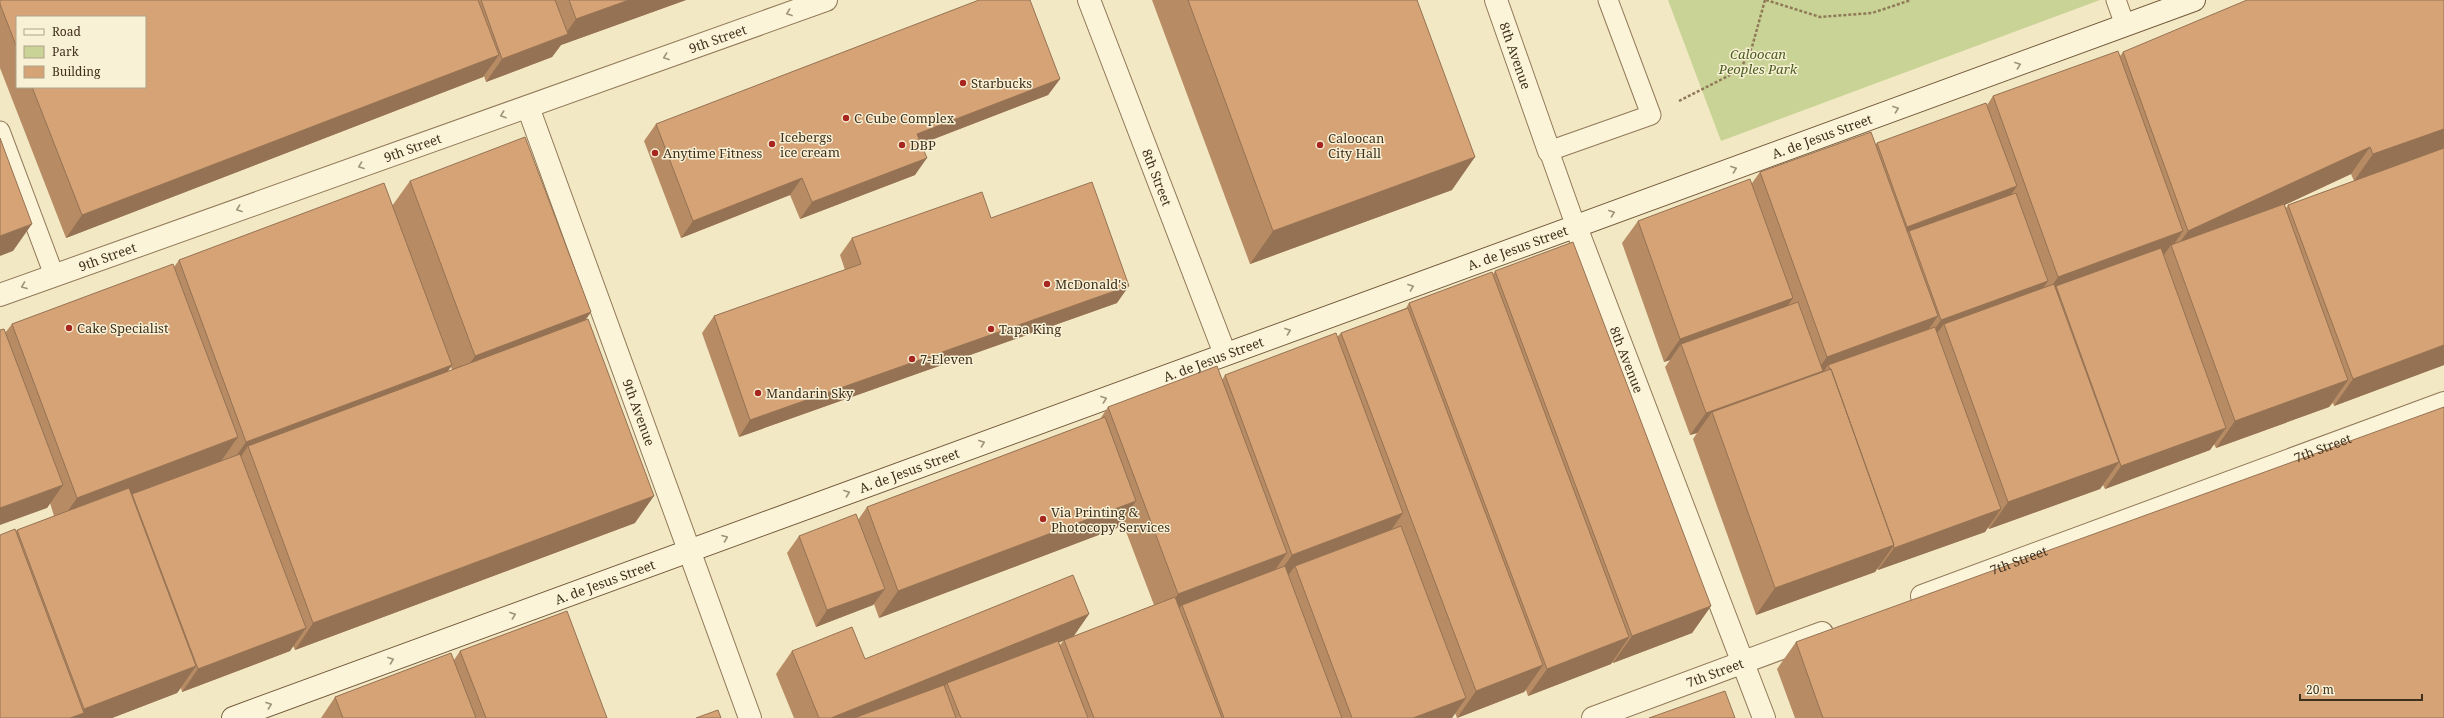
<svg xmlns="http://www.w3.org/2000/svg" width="2444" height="718" font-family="'Noto Serif',serif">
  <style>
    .green { fill: #c9d396 }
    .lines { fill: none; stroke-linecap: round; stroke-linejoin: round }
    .service-casing { stroke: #907958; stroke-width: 21 }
    .pedestrian-casing { stroke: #907958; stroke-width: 24 }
    .minor-casing { stroke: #907958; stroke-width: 24 }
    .secondary-casing { stroke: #725a3b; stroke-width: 24 }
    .path { stroke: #907958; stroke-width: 2.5; stroke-dasharray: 3 2; stroke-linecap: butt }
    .service { stroke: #fcf4d9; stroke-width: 19 }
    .pedestrian { stroke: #fcf4d9; stroke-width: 22 }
    .minor { stroke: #fcf4d9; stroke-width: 22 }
    .secondary { stroke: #fcf4d9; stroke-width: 22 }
    .wall { fill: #b78c65; fill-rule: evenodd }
    .shaded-wall { fill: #957253 }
    .building { fill: #d5a376; stroke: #957253 }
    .oneway { stroke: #9e927b }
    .poi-dot { fill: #a72720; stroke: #f9f1d5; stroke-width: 1.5 }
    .labels { text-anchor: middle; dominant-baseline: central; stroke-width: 3; stroke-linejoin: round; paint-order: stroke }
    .street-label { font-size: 13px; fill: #3f2f1d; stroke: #f9f1d5 }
    .park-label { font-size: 13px; font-style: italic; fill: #4b5e22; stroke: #f9f1d5 }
    .poi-label { font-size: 13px; fill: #3f2f1d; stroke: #f9f1d5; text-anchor: start }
  </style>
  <rect width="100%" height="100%" fill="#f3e8c4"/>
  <path class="green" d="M1668,0H2100L1721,141Z"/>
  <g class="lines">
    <g class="service-casing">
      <path id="service" d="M2116,0L2125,25
        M0,131L54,275
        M1576,227L1549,151L1651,115L1608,0"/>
    </g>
    <g class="pedestrian-casing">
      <g id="pedestrian">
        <path id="s1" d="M1496,0L1549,151"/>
      </g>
    </g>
    <g class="minor-casing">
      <g id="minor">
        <path id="s2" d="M1089,0L1225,354"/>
        <path id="s3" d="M528,107L750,718"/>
        <path id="s4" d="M1576,227L1764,718"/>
        <path id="s5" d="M0,295L826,0"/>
        <path id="s6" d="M1922,596L2444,403"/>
        <path id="s7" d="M1593,718L1822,633"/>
      </g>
    </g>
    <g class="secondary-casing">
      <g id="secondary">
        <path id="s8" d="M233,718L2194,0"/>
      </g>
    </g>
    <path class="path" d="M1766,0L1820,17L1872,13L1911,0
      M1679,101L1740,70L1752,47L1765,0"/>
    <use href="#service" class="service"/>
    <use href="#pedestrian" class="pedestrian"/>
    <use href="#minor" class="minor"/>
    <use href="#secondary" class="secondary"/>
  </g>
  <path class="wall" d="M0,0H686L561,45L552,57L486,82L484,76L483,77L66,238L0,68ZM17,17L145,87H17Z
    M1152,0H1417L1452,190L1250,264Z
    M2444,0V365L2334,406L2333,403L2329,407L2216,448L2214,444L2210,450L2105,489L2103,485L2100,489L1989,529L1988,527L1985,532L1878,570L1877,568L1875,572L1756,615L1693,439L1697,433L1690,435L1665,367L1670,360L1664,362L1622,243L1638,221L1752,183L1760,172L1875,145L1877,143L1987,105L1993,96L2120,56L2123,52ZM2351,174L2354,181L2288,205L2286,208L2285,205Z
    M1060,79L1048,95L921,144L915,175L800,219L790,195L681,238L644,141L656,124Z
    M410,181L591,312L585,320L635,523L295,650L293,646L290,651L182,692L181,688L177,693L112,718H0L16,531L17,530L54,516L50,503L47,508L5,333L12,324L174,267L179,260L392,206ZM451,367L452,370L448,371Z
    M991,218L1117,303L739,437L702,333L714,316L845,270L840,255L852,238Z
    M1495,271L1711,606L1692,633L1613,663L1612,662L1611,664L1528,696L1526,690L1524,692L1457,718L1455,713L1452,718H794L776,674L792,651L865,659L1089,614L1073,637L1154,605L1122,521L1117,528L879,618L874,604L873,605L816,627L787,553L799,536L858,520L867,507L1100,419L1108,407L1222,380L1225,375L1337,337L1341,333L1406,308L1409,303L1493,274ZM1064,640L1060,645L1059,642Z
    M1796,642L2444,718H1795L1777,669Z
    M460,651L607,718H321L335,697L454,660Z"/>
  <path class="shaded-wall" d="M629,0H686L561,45L552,57L486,82L502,59L564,36L576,19Z
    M499,55L483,77L66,238L82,215Z
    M1060,79L1048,95L905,150L917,134Z
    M2444,129V149L2354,181L2373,154Z
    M2370,147L2351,174L2175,256L2173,252L2188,231Z
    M1475,157L1452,190L1250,264L1273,231Z
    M927,158L915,175L800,219L812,202Z
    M802,178L790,195L681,238L693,221Z
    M2017,186L2001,209L1909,231L1898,247L1891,249L1907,227Z
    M32,224L13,251L0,256V236Z
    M2183,231L2172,247L2171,245L2161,259L2039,304L2058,277Z
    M2048,281L2032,304L1944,324L1931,341L1925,343L1941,320Z
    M1129,286L1117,303L739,437L750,420Z
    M1793,298L1777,321L1681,344L1670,360L1664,362L1680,339Z
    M591,312L572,339L456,383L475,356Z
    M1938,316L1919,343L1828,365L1818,380L1712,412L1697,433L1690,435L1706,413L1814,374L1827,357Z
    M2444,345V365L2334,406L2353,379Z
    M452,365L433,392L248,446L234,467L227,469L246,442Z
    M2348,380L2329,407L2216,448L2235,421Z
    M2226,428L2210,450L2105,489L2121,466Z
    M238,437L219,464L132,494L131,497L58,525L77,498Z
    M2119,462L2100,489L1989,529L2008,502Z
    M63,485L47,508L0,525V508Z
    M654,496L635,523L295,650L313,623Z
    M1136,501L1117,528L879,618L898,591Z
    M2001,509L1985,532L1878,570L1894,548Z
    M1403,513L1384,540L1295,566L1287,577L1273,582L1292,555Z
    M1894,545L1875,572L1756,615L1775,588Z
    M1287,553L1268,580L1182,605L1174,616L1160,621L1178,594Z
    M885,589L873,605L816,627L827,610Z
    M1711,606L1692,633L1613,663L1632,636Z
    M1089,614L1073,637L949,687L947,683L943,689L871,718H831Z
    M306,628L290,651L182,692L198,669Z
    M1629,637L1611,664L1528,696L1547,669Z
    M1543,665L1524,692L1457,718L1476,691Z
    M196,666L177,693L112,718H70L80,714L84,709Z
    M1466,698L1452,718H1413Z"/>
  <path class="building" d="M0,0H478L499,55L82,215L32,87H145V17H17V48L0,4Z
    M481,0H555L568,34L502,59Z
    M569,0H629L576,19Z
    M979,0H1030L1060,79L917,134L927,158L812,202L802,178L693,221L656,124Z
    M1188,0H1417L1475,157L1273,231Z
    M2247,0H2444V129L2373,154L2370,147L2188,231L2123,52Z
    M2118,51L2183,231L2058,277L1993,96Z
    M1986,103L2017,186L1907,227L1877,143Z
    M1871,132L1938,316L1827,357L1760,172Z
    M525,137L591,312L475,356L410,181Z
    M0,138L32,224L0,236Z
    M2444,148V345L2353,379L2288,205Z
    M1750,179L1793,298L1680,339L1638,221Z
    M1092,182L1129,286L750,420L714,316L861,264L852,238L982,192L991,218Z
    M384,183L452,365L246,442L179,260Z
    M2016,193L2048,281L1941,320L1909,231Z
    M2284,204L2348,380L2235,421L2171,245Z
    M1573,242L1711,606L1632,636L1495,271Z
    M2161,248L2226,428L2121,466L2056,286Z
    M173,264L238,437L77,498L12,324Z
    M1492,272L1629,637L1547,669L1409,303Z
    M2054,284L2119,462L2008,502L1944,324Z
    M1798,302L1823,371L1706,413L1681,344Z
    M1408,308L1543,665L1476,691L1341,333Z
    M588,319L654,496L313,623L248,446Z
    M1935,327L2001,509L1894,548L1893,545H1894L1831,369H1830L1828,365Z
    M4,329L63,485L0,508V330Z
    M1336,333L1403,513L1292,555L1225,375Z
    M1217,366L1287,553L1178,594L1108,407Z
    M1831,369L1894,545L1775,588L1712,412Z
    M2444,407V718H1823L1796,642Z
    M1105,417L1136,501L898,591L867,507Z
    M240,454L306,628L198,669L132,494Z
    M129,488L196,666L84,709L17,530Z
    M856,514L885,589L827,610L799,536Z
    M1401,526L1466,698L1413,718H1352L1295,566Z
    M15,529L84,713L70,718H0V535Z
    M1285,566L1342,718H1224L1182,605Z
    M1073,575L1089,614L831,718H819L792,651L852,627L865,659Z
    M1175,597L1222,718H1094L1064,640Z
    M567,611L607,718H486L460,651Z
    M1058,641L1088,718H961L947,683Z
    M451,653L476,718H343L335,697Z
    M944,685L956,718H854Z
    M1725,691L1735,718H1649Z
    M718,710L721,718H696Z"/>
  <defs><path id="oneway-chevron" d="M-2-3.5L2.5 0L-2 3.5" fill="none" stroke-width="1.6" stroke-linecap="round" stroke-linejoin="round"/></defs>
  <g class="oneway">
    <use href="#oneway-chevron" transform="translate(789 13) rotate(160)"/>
    <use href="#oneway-chevron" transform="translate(666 57) rotate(160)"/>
    <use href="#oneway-chevron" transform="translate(2018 65) rotate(-20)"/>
    <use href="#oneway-chevron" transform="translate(1896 109) rotate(-20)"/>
    <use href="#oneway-chevron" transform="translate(503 115) rotate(161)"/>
    <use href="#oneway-chevron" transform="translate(361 166) rotate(160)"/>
    <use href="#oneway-chevron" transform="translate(1734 169) rotate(-20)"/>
    <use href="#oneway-chevron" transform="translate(239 209) rotate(160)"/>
    <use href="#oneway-chevron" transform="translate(1612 213) rotate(-20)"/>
    <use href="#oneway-chevron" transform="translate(24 286) rotate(159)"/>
    <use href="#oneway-chevron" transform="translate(1411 287) rotate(-20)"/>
    <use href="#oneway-chevron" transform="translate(1288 331) rotate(-20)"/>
    <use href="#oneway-chevron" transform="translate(1104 399) rotate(-20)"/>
    <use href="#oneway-chevron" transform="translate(982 443) rotate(-20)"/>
    <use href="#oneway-chevron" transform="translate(847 493) rotate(-20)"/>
    <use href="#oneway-chevron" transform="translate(725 538) rotate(-21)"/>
    <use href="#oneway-chevron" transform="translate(513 615) rotate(-20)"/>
    <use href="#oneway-chevron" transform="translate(391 660) rotate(-20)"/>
    <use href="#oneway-chevron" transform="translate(269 705) rotate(-20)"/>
  </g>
  <g class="poi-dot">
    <circle cx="963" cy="83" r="4"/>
    <circle cx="846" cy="118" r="4"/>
    <circle cx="772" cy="144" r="4"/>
    <circle cx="902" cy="145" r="4"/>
    <circle cx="1320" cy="145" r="4"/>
    <circle cx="655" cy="153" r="4"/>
    <circle cx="1047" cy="284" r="4"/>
    <circle cx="69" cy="328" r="4"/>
    <circle cx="991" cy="329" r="4"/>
    <circle cx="912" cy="359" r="4"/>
    <circle cx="758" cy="393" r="4"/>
    <circle cx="1043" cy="519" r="4"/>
  </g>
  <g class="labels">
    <g class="street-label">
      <text stroke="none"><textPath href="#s5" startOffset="762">9th Street</textPath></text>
      <text stroke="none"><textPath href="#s1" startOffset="59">8th Avenue</textPath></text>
      <text stroke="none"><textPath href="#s8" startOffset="1692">A. de Jesus Street</textPath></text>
      <text stroke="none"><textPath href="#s5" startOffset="438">9th Street</textPath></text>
      <text stroke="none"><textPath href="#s2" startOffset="190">8th Street</textPath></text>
      <text stroke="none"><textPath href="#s8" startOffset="1368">A. de Jesus Street</textPath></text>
      <text stroke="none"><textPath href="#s5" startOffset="114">9th Street</textPath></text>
      <text stroke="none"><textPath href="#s8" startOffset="1044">A. de Jesus Street</textPath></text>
      <text stroke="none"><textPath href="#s4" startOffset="142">8th Avenue</textPath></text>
      <text stroke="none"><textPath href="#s3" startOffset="325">9th Avenue</textPath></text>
      <text stroke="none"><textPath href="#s6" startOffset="427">7th Street</textPath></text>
      <text stroke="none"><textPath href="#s8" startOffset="720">A. de Jesus Street</textPath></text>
      <text stroke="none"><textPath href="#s6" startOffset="103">7th Street</textPath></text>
      <text stroke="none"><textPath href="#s8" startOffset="396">A. de Jesus Street</textPath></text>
      <text stroke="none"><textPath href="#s7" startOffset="130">7th Street</textPath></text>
    </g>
    <g class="park-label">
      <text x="1758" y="54">Caloocan<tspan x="1758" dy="15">Peoples Park</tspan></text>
    </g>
    <g class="poi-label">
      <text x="971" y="83">Starbucks</text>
      <text x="854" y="118">C Cube Complex</text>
      <text x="780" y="137">Icebergs<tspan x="780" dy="15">ice cream</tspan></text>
      <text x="1328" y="138">Caloocan<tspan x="1328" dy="15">City Hall</tspan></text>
      <text x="910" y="145">DBP</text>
      <text x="663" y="153">Anytime Fitness</text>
      <text x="1055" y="284">McDonald's</text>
      <text x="77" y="328">Cake Specialist</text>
      <text x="999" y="329">Tapa King</text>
      <text x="920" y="359">7-Eleven</text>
      <text x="766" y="393">Mandarin Sky</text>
      <text x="1051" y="512">Via Printing &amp;<tspan x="1051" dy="15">Photocopy Services</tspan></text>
    </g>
  </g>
  <rect x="16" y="16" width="130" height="72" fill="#f9f1d5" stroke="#afa38b"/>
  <rect x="24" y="29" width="20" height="6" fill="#fcf4d9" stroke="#afa38b"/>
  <text x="52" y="36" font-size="12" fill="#3f2f1d">Road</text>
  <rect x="24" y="46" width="20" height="12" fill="#c9d396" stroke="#afa38b"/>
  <text x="52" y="56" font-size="12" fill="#3f2f1d">Park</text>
  <rect x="24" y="66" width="20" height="12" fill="#d5a376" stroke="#afa38b"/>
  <text x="52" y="76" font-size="12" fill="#3f2f1d">Building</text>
  <path d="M2300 694v6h122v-6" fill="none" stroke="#3f2f1d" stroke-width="2"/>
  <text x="2306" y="694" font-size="12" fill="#3f2f1d" stroke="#f9f1d5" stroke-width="3" paint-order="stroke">20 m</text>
</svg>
